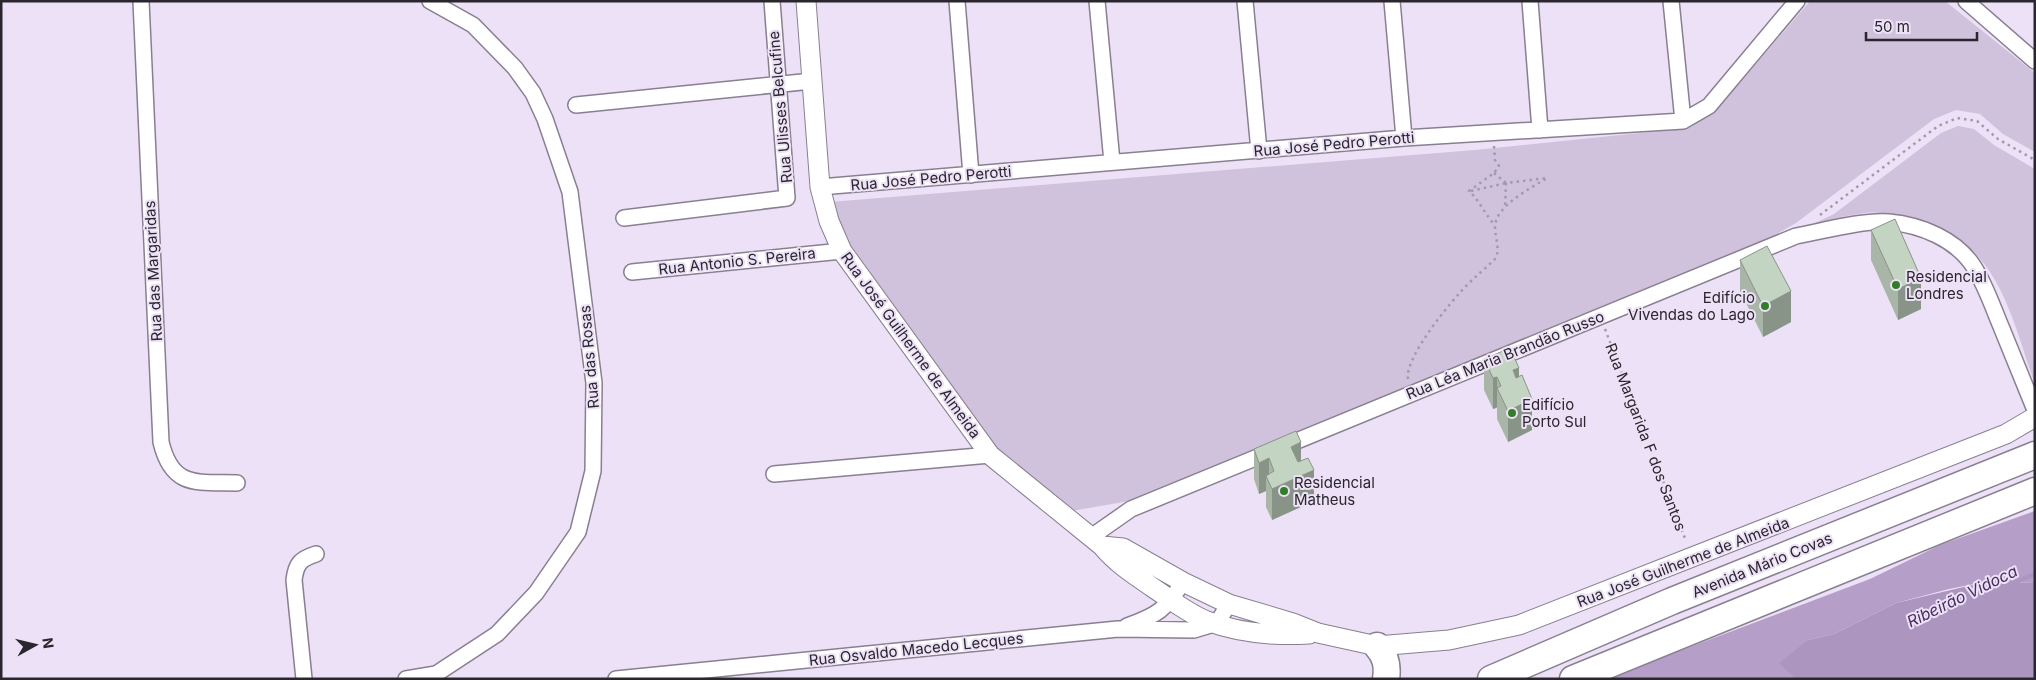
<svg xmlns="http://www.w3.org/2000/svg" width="2036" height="680" font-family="Inter,sans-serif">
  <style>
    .green { fill: #d0c1dd }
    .forest { fill: #b59ec8 }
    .water { fill: #ac96bf }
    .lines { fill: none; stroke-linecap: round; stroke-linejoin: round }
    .stream { stroke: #ac96bf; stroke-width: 4.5 }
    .minor-casing { stroke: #897f91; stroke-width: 18 }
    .tertiary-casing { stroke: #897f91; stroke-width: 21 }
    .motorway-casing { stroke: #897f91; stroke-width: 29 }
    .path { stroke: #a29aaa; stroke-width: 2.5; stroke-dasharray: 2.5 4; stroke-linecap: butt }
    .minor { stroke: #fff; stroke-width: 15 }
    .tertiary { stroke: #fff; stroke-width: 19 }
    .motorway { stroke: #fff; stroke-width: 26 }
    .wall { fill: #a9b6a7 }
    .shaded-wall { fill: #899488 }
    .building { fill: #c4d4c2; stroke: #899488 }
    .poi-dot { fill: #307e28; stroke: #ece1f6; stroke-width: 2 }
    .labels { text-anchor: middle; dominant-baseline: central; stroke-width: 4; stroke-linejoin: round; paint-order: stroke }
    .street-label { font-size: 15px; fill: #2a262d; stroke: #ece1f6 }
    .poi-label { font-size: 15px; fill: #2a262d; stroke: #ece1f6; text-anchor: start }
    .water-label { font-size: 16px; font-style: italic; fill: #4a2c60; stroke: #ece1f6 }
  </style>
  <rect width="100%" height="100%" fill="#ece1f6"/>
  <path class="green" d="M1810,1H1945L2035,73V152L2003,134L1980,114L1956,110L1934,119L1796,223L1773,236L1129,501L1066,512L997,450L851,249L830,202L1475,150L1688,128L1715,112Z
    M1958,126L1974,129L1994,145L2035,169V384C2011,317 1999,244 1921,221C1906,216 1881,211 1865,213C1848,215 1830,220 1813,224L1834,214L1941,133Z"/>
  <path class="forest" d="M2035,511V583L1989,581L1949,589L1896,603L1834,634L1808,640L1793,679H1605L1870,579L1940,545Z"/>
  <path class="water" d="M1989,581L2035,583V679H1793V676L1779,663L1808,640L1834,634L1896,603Z"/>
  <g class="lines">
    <path class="stream" d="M2008,585L2035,574"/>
    <g class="minor-casing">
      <path id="minor" d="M141,1L161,442C172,488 196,482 237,483
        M957,1L971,175
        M1097,1L1112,162
        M1245,1L1259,151
        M1392,1L1404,138
        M1530,1L1540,130
        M1671,1L1683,121
        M1966,1L2035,61
        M576,105L812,81
        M820,187L1404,138L1683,121L1709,106L1797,1
        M624,218L787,198L772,1
        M632,272L842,251
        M774,474L990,455
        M1091,537L1131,509L1796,236C1823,231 1862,220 1889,222C1921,225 1956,239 1974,267C1986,286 1993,308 2002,329C2013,356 2024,383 2035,410
        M1127,626C1158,615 1165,610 1183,582
        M304,679L294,580C296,564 300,559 316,554
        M406,679L436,674L497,634L536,593L578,532L593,471L594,383L570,192L545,119L533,93L515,68L473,25L430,1
        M616,679L1118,629L1194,630L1217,623L1229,604"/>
    </g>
    <g class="tertiary-casing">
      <path id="tertiary" d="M806,1L820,187L829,221L842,251L990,455L1102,546C1116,563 1133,574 1152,587C1170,599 1187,613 1207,621C1239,633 1276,636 1309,634
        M1102,546L1123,548L1183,582L1229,604L1293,623L1318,633L1377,646L1449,640L1519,625L2006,434L2035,417"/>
    </g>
    <g class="motorway-casing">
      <path id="motorway" d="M1377,646C1386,656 1388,666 1386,679
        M1491,679L1672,601L2035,455
        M1573,679L2035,491"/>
    </g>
    <path class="path" d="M1494,146L1495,160L1499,166L1494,173L1469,191C1480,201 1485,215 1495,225
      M1494,173L1506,183
      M1471,191L1506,183
      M1820,215L1938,126L1957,118L1977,121L1998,139L2035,160
      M1605,329L1686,541
      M1408,379C1404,358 1452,300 1467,285C1477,275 1487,267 1496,258C1500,247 1495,238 1495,227C1495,206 1531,188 1547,178L1506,183L1505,207"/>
    <use href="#minor" class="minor"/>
    <use href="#tertiary" class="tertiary"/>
    <use href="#motorway" class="motorway"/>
  </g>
  <path class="wall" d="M1871,230L1921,309L1898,320L1871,260Z
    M1740,260L1791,322L1763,337L1740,291Z
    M1484,359L1519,377L1532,430L1508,442L1497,419V408L1493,409L1484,390Z
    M1254,449L1301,461L1314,501L1272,520L1266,507V491L1259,494L1254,479Z"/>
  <path class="shaded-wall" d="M1921,278V309L1898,320V289Z
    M1791,291V322L1763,337V306Z
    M1519,368V399L1513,370Z
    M1497,377V407L1493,409V378Z
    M1532,399V430L1508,442V411Z
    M1301,442V473L1291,447Z
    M1269,458V484L1266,476V491L1259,494V463Z
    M1314,470V501L1272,520V489Z"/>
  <path class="building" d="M1895,219L1921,278L1898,289L1871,230Z
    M1767,246L1791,291L1763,306L1740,260Z
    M1510,348L1519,368L1513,370L1516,378L1522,375L1532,399L1508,411L1497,388L1501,386L1497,377L1493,378L1484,359Z
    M1296,431L1301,442L1291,447L1298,462L1308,458L1314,470L1272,489L1266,476L1274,471L1269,458L1259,463L1254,449Z"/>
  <g class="poi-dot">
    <circle cx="1896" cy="285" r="5"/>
    <circle cx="1765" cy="306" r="5"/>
    <circle cx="1512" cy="413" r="5"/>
    <circle cx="1284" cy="491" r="5"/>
  </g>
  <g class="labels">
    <g class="street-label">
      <text transform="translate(780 107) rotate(-95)">Rua Ulisses Belcufine</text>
      <text transform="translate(1334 144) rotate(-5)">Rua José Pedro Perotti</text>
      <text transform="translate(931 178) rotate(-5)">Rua José Pedro Perotti</text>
      <text transform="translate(737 261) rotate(-6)">Rua Antonio S. Pereira</text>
      <text transform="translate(153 271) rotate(-93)">Rua das Margaridas</text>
      <text transform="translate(911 345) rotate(54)">Rua José Guilherme de Almeida</text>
      <text transform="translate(1505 355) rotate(-22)">Rua Léa Maria Brandão Russo</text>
      <text transform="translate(589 357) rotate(-95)">Rua das Rosas</text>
      <text transform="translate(1646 437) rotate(69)">Rua Margarida F dos Santos</text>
      <text transform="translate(1683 562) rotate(-21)">Rua José Guilherme de Almeida</text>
      <text transform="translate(1762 565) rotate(-22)">Avenida Mário Covas</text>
      <text transform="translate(916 649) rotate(-6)">Rua Osvaldo Macedo Lecques</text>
    </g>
    <g class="poi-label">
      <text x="1906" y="276">Residencial<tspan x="1906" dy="17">Londres</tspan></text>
      <text x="1755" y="297" text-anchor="end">Edifício<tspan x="1755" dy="17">Vivendas do Lago</tspan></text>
      <text x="1522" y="404">Edifício<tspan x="1522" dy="17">Porto Sul</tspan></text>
      <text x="1294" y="482">Residencial<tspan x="1294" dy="17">Matheus</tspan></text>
    </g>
    <g class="water-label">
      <text transform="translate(1962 596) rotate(-26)">Ribeirão Vidoca</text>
    </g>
  </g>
  <rect width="2036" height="680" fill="none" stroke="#2a262d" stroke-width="5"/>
  <g transform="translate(35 645) rotate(82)" stroke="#ece1f6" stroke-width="4" paint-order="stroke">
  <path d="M0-4L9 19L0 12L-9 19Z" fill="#2a262d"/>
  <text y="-8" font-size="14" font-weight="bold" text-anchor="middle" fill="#2a262d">N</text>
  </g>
  <path d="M1866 32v8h111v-8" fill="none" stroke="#2a262d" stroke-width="2.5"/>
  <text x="1874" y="32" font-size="15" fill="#2a262d" stroke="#ece1f6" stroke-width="4" paint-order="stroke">50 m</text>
</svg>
